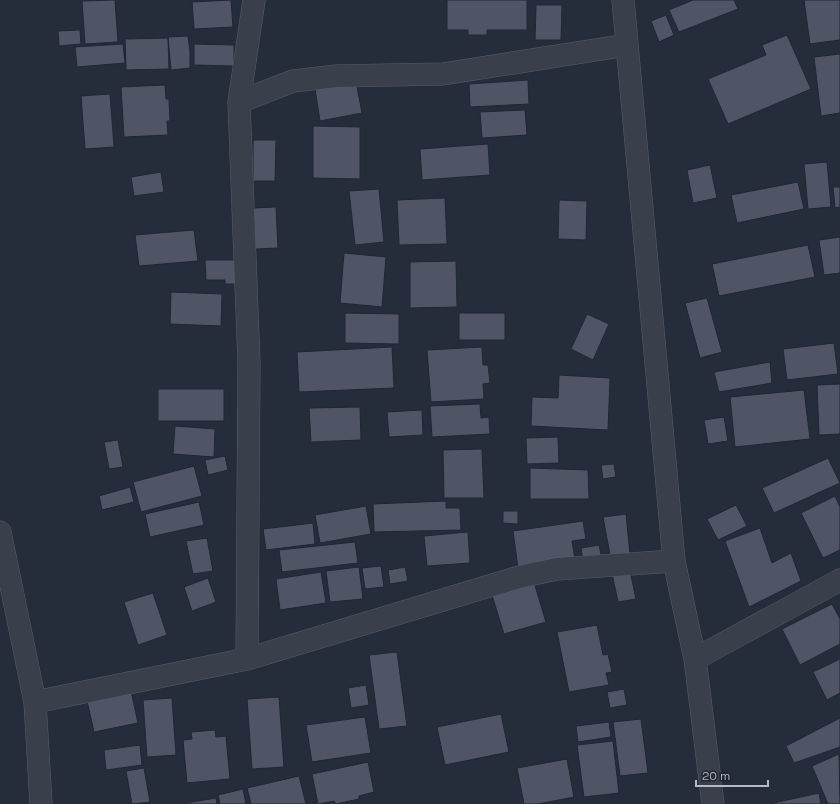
<svg xmlns="http://www.w3.org/2000/svg" width="840" height="804" font-family="'Space Grotesk',sans-serif">
  <style>
    .building { fill: #4f5565; stroke: #202632 }
    .lines { fill: none; stroke-linecap: round; stroke-linejoin: round }
    .minor-casing { stroke: #575d69; stroke-width: 23 }
    .minor { stroke: #393f4b; stroke-width: 22 }
  </style>
  <rect width="100%" height="100%" fill="#262d3a"/>
  <path class="building" d="M115,0L118,42L85,44L82,1Z
    M231,0L233,27L194,29L192,2Z
    M447,0H527V30H487V35H468V30H447Z
    M693,0H734L738,9L679,32L669,10Z
    M804,0H840V40L810,44Z
    M536,5H562L561,40H535Z
    M666,15L674,35L659,42L651,21Z
    M80,30L81,44L59,46L58,31Z
    M787,35L811,89L728,124L708,79L766,55L762,45Z
    M188,36L190,51V68L171,70L168,37Z
    M168,38L169,69L126,70L125,39Z
    M123,44L125,63L77,67L75,47Z
    M194,44L234,45V66L194,65Z
    M840,54V113L821,116L814,57Z
    M528,80L529,104L470,107L469,84Z
    M356,82L362,113L320,121L315,89Z
    M165,85L166,99H169L170,121H167L168,135L124,137L121,87Z
    M110,94L114,147L85,149L81,96Z
    M525,110L527,135L482,138L480,112Z
    M313,126L360,127V179L313,178Z
    M253,140H276L275,181H253Z
    M488,144L490,175L422,180L420,149Z
    M827,162L831,207L808,209L804,164Z
    M710,165L717,198L693,203L687,170Z
    M161,172L164,192L134,196L131,177Z
    M798,182L804,209L737,223L731,195Z
    M833,187H840V207L835,208Z
    M379,189L384,242L355,245L349,191Z
    M445,198L447,244L399,245L397,200Z
    M559,200L587,201L586,240L558,239Z
    M276,207L278,248L255,249L253,208Z
    M194,230L198,261L139,266L135,235Z
    M840,237V273L824,275L819,240Z
    M808,245L815,277L719,296L712,264Z
    M344,253L386,257L382,307L340,303Z
    M205,260H242V284H225V280H206Z
    M456,261L457,307L410,308V262Z
    M171,292L222,294L221,326L170,324Z
    M707,298L722,352L700,358L685,303Z
    M345,313L399,314V344L345,343Z
    M459,313H505V340H459Z
    M587,314L609,324L593,360L571,349Z
    M834,343L838,374L787,380L783,349Z
    M392,347L394,388L299,392L297,352Z
    M482,347L483,365H488L490,383L483,384L484,399L431,402L427,350Z
    M770,362L772,383L719,392L714,372Z
    M559,375L610,378L608,430L531,426L532,397L558,398Z
    M840,384V434L819,435L817,385Z
    M158,389H224V421H158Z
    M804,390L810,439L735,447L730,397Z
    M480,404L481,418L489,417L490,434L432,437L430,406Z
    M360,407L361,440L311,442L309,408Z
    M422,410L423,435L389,437L387,412Z
    M724,417L728,441L708,444L704,420Z
    M175,426L215,429L214,457L173,454Z
    M558,437L559,463L527,464L526,438Z
    M118,440L123,467L109,469L104,442Z
    M482,449L484,498H444L443,450Z
    M225,456L228,470L208,475L205,460Z
    M828,458L840,483L774,513L762,488Z
    M614,464L616,477L603,479L601,465Z
    M194,466L202,496L141,512L133,482Z
    M530,468L588,470L589,499H530Z
    M130,487L134,502L102,510L99,496Z
    M835,496L840,507V550L823,558L801,513Z
    M446,501V508H460L461,530L374,532L373,504Z
    M199,502L204,525L150,537L145,514Z
    M736,505L747,526L718,540L707,519Z
    M366,506L371,534L320,543L315,515Z
    M503,511H518V524L503,523Z
    M626,514L630,554L610,555L603,517Z
    M583,521L586,539L572,541L575,559L518,568L513,531Z
    M313,523L315,544L266,550L263,529Z
    M760,528L772,563L791,553L801,581L749,607L725,541Z
    M468,532L470,563L427,566L424,536Z
    M207,538L213,571L193,574L186,541Z
    M355,542L358,563L282,572L279,550Z
    M599,545L602,559L583,562L581,548Z
    M381,566L384,587L365,589L362,568Z
    M629,566L636,599L618,602L611,569Z
    M359,567L363,599L330,602L326,571Z
    M405,567L408,581L390,584L388,570Z
    M321,572L326,603L280,610L276,579Z
    M208,578L216,602L192,611L184,587Z
    M533,579L546,622L504,634L491,592Z
    M153,593L167,635L138,645L124,602Z
    M832,604L840,619V644L800,665L782,629Z
    M597,625L603,655L608,654L612,672L606,673L609,685L569,692L557,632Z
    M397,652L407,726L379,729L369,655Z
    M840,659V693L827,700L813,672Z
    M366,685L369,705L351,708L348,688Z
    M624,689L627,705L610,708L607,692Z
    M131,691L138,723L94,732L87,701Z
    M279,697L284,767L252,769L247,699Z
    M172,698L176,755L147,757L143,700Z
    M501,714L509,752L445,765L437,727Z
    M365,717L371,753L312,762L306,725Z
    M840,718V747L794,763L786,746Z
    M641,719L648,773L620,776L613,722Z
    M609,722L611,737L578,742L576,726Z
    M215,730L216,737L226,736L230,779L187,783L183,740L192,739L191,732Z
    M613,741L619,793L584,797L577,745Z
    M140,745L142,765L106,770L104,750Z
    M839,754L840,804H828L812,766Z
    M567,759L574,797L538,804H524L517,768Z
    M368,762L374,792L359,796V799L336,804L334,801L318,804L312,774Z
    M144,768L150,802L132,804L126,771Z
    M299,776L306,804H251L247,788Z
    M243,789L246,804H220L218,795Z
    M819,793L821,804H769Z
    M216,798L217,804H187L186,803Z"/>
  <g class="lines">
    <g class="minor-casing">
      <path id="minor" d="M623,0L674,561L695,659L713,804
        M239,102L293,81L337,76L443,74L627,45
        M0,532L35,702L41,804
        M247,659L249,363L239,102L254,0
        M695,659L840,580
        M35,702L247,659L519,577L557,569L674,561"/>
    </g>
    <use href="#minor" class="minor"/>
  </g>
  <path d="M696 780v6h72v-6" fill="none" stroke="#b5bac6" stroke-width="2"/>
  <text x="702" y="780" font-size="12" fill="#b5bac6" stroke="#1e2430" stroke-width="3" paint-order="stroke">20 m</text>
</svg>
